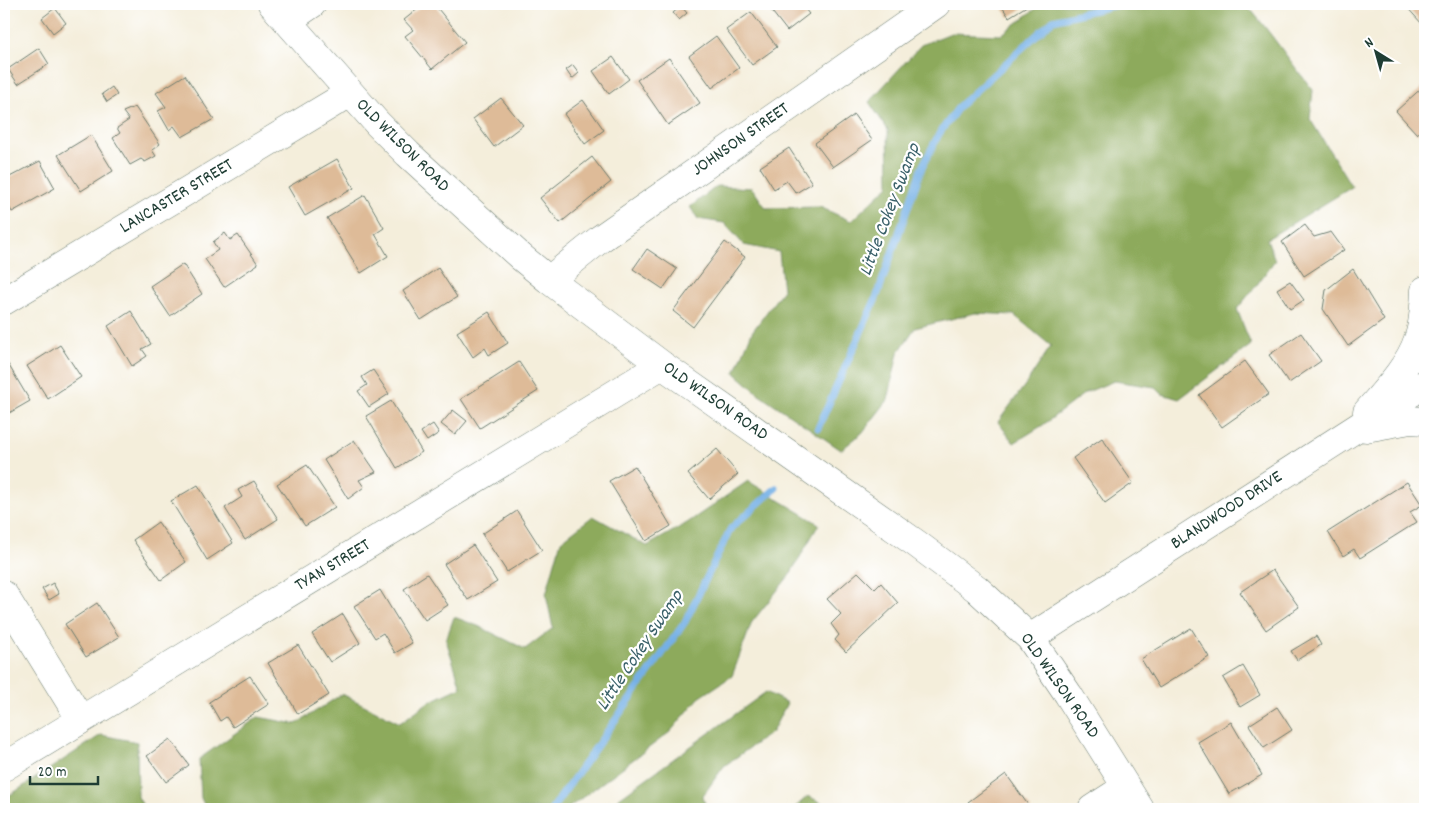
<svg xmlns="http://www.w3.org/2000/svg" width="1429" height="813" font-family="Dekko,sans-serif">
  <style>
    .forest { fill: #8daa5c; stroke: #567448 }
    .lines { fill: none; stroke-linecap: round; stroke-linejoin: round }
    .stream { stroke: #74b0e6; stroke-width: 7 }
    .building { fill: #debb98 }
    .minor-casing { stroke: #6a7b6e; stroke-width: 29 }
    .minor { stroke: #fff; stroke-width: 28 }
    .labels { text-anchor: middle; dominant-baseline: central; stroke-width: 4.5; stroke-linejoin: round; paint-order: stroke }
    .street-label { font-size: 18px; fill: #1f3d34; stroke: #fff }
    .water-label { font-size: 19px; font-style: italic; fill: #396069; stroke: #fff }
  </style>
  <rect width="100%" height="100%" fill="#fff"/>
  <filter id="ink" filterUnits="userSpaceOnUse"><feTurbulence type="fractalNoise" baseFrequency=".02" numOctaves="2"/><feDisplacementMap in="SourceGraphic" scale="10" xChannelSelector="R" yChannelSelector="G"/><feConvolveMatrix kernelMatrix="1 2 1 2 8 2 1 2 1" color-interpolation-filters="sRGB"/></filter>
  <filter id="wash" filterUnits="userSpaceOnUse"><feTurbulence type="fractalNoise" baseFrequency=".0096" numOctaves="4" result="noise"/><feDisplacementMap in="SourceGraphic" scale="20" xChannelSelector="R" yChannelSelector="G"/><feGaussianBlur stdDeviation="1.12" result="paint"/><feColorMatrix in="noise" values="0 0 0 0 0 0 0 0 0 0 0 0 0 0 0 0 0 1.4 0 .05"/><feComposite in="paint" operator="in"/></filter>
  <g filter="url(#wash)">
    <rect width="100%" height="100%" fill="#f4eedb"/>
    <path class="forest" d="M1042,4H1246C1270,31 1290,62 1313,90L1310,119L1352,187L1267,239L1275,260L1256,286L1237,309L1251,345L1179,399L1162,394L1155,387L1114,381L1085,393L1043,425L1014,443L998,422L1028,381L1051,346L1014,315L975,313L915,328L898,353L888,400L862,433L841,450L759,394L735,373L752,332L783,290L779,252L744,245L724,223L698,219L690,207L717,186L752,188L766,208L820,207L851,221L889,185L888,130L869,102L921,45L951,33L1001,35Z
      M748,481L819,524L789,576L752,622L732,676L699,698L670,732L567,809H206L201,798L199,759L258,717L296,724L342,694L400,723L427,703L461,687L446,640L454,617L478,626L525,649L553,628L546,594L561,541L593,516L647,546L687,523Z
      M766,692L787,703L772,732L724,766L702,797L708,809H604Z
      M101,735L137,742L138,797L145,809H4V799Z
      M808,796L834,809H793Z"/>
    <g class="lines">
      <path class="stream" d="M818,428L877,296L922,167L939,134L960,105L1053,20L1120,4
        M552,809L685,622L731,528L776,488"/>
    </g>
    <g id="blocks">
      <path class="building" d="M424,4H434L465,42L432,69L405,36L413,30L404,20Z
        M766,4H801L809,14L787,31Z
        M1000,4H1030L1009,17Z
        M1404,4H1425V23L1423,25Z
        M681,6L687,13L679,20L673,13Z
        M55,8L66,23L53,33L42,18Z
        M751,12L777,47L752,65L726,30Z
        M716,36L739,68L712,88L689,56Z
        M39,48L49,64L18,84L8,69Z
        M613,57L629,79L609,94L593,71Z
        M669,58L700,103L668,125L637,80Z
        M573,65L579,73L572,79L566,70Z
        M185,75L214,119L182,137L174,126L169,130L158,111L166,107L156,93Z
        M1425,85V127L1417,134L1396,111Z
        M112,87L117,95L107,102L102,94Z
        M501,98L523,125L494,147L473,119Z
        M583,100L604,130L585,144L564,114Z
        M135,107L160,144L152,150L156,156L145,162L141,159L130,165L113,138L120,133L117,128L129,120L123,112Z
        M854,115L872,140L833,167L815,143Z
        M91,135L113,171L81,191L58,155Z
        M789,148L812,183L796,193L787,181L774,189L760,167Z
        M592,157L611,182L560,223L540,198Z
        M337,159L354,188L305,216L288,187Z
        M40,161L55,188L12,212L4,198V180Z
        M365,195L384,228L375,234L388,256L361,273L327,218Z
        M1305,225L1314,237L1331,232L1344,250L1304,276L1282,242Z
        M225,233L230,240L238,235L258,264L224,287L205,259L218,250L213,242Z
        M725,242L745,257L693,327L673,311Z
        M647,249L677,269L663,289L633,269Z
        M183,264L202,294L170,316L150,286Z
        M438,268L457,297L421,320L403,291Z
        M1353,269L1384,320L1348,346L1323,309L1326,290Z
        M1290,281L1304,300L1290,309L1277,289Z
        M131,311L151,344L142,349L147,356L132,366L108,326Z
        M489,312L508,343L489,355L485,348L473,357L457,332Z
        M1301,333L1321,361L1289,383L1269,355Z
        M60,345L81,377L48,399L27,366Z
        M1245,361L1269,394L1222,427L1199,395Z
        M519,362L538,391L480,428L461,399Z
        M8,364L30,401L4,416V367Z
        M373,370L389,394L369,407L358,391L367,385L362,377Z
        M391,401L422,452L397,468L366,416Z
        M453,410L467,421L455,435L441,424Z
        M433,424L439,433L427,441L421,432Z
        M1102,438L1133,483L1105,503L1073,458Z
        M354,440L376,472L359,480L364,487L348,499L324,460Z
        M717,449L738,474L709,499L688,474Z
        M307,465L335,507L305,526L277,484Z
        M635,466L671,526L646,541L609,481Z
        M254,481L278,519L245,540L225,508L242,497L238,490Z
        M1407,482L1422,505L1410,512L1417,522L1360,558L1354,549L1343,556L1328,532Z
        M198,485L233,543L207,560L171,501Z
        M517,511L542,550L507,572L482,534Z
        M158,522L186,562L161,580L133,540Z
        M473,545L497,582L468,600L444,564Z
        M1273,570L1299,607L1266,630L1240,592Z
        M858,572L875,589L881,583L898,603L846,652L835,640L839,635L831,624L841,614L827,599Z
        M427,574L448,605L425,620L404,589Z
        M53,583L59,594L49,600L42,589Z
        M380,590L412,643L395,653L383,633L375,638L354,606Z
        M97,603L119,637L86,657L65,624Z
        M343,614L360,643L330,662L312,634Z
        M1191,628L1209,657L1159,688L1141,659Z
        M1316,636L1321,645L1297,660L1291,651Z
        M298,645L329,695L298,714L268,663Z
        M1243,666L1260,695L1240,707L1223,678Z
        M250,676L269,704L233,727L226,717L220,721L209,702Z
        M1277,707L1292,730L1264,748L1249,725Z
        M1231,722L1262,775L1229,794L1198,742Z
        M170,739L189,765L166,782L147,756Z
        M1006,774L1031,809H973L968,802Z"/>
    </g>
  </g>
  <g filter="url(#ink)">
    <use href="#blocks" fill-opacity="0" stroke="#6a7b6e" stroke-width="1"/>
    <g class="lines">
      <g class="minor-casing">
        <path id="minor" d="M272,4L377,123L408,154L521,257L549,280L662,365L917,544L977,589L1030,638L1068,694L1140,809
          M287,21L312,4
          M549,280L600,239L936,4
          M4,301L350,93
          M1367,412C1386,390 1409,366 1418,339C1424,324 1424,306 1425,290
          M1366,428L1410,420L1425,421
          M4,595L81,720
          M1030,638L1425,384
          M4,767L662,365
          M1092,809L1126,787"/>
      </g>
      <use href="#minor" class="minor"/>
    </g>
  </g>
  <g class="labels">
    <g class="street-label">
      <text transform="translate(741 140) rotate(-35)">JOHNSON STREET</text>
      <text transform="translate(402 146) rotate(45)">OLD WILSON ROAD</text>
      <text transform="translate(177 197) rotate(-31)">LANCASTER STREET</text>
      <text transform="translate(715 402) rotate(35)">OLD WILSON ROAD</text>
      <text transform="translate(1227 511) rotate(-33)">BLANDWOOD DRIVE</text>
      <text transform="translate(333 566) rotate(-31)">TYAN STREET</text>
      <text transform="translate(1059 686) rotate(55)">OLD WILSON ROAD</text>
    </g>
    <g class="water-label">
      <text transform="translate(891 210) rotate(-69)">Little Cokey Swamp</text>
      <text transform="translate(641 651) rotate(-56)">Little Cokey Swamp</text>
    </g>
  </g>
  <rect width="1429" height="813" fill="none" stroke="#fff" stroke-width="20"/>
  <g transform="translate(1376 52) rotate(323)" stroke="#ffffff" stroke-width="4" paint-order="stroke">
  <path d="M0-4L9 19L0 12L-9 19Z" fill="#1f3d34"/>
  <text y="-8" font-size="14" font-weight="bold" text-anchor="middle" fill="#1f3d34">N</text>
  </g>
  <path d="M30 776v8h68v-8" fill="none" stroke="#1f3d34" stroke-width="2.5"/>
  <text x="38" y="776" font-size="15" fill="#1f3d34" stroke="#ffffff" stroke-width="4" paint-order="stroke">20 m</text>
</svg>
